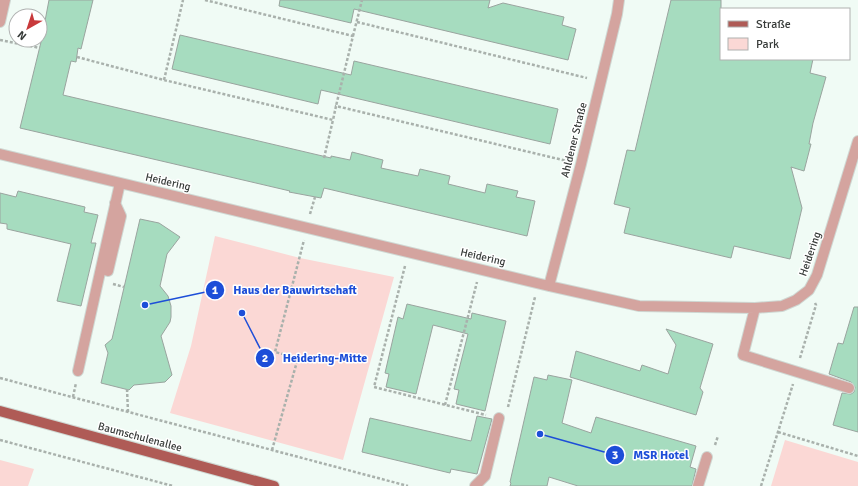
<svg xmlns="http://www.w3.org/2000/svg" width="858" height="486" font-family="Signika,sans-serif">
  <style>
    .park { fill: #fbd8d5 }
    .building { fill: #a6dcbf; stroke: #9aa49f }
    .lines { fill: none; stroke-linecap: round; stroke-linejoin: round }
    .minor-casing { stroke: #cfd8d3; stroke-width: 12 }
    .major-casing { stroke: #cfd8d3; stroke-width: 12 }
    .path { stroke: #a9b1ac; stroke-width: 2.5; stroke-dasharray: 3 2; stroke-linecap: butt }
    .minor { stroke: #d4a49f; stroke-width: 10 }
    .major { stroke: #af5b56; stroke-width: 10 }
    .labels { text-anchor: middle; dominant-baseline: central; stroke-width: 3; stroke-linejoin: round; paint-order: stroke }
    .street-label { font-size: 11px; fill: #373b39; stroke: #fff }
    .leader { fill: none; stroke: #1d4ed8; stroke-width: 1.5 }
    .callout-dot { fill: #1d4ed8; stroke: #fff; stroke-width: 1.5 }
    .mark-label { font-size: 12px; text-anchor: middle; font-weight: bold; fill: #fff }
    .callout-label { font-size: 12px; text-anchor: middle; font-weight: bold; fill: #1d4ed8; stroke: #fff; stroke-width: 3; stroke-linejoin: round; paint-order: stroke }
  </style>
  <rect width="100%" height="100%" fill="#f0fbf5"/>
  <path class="park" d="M215,236L300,258L394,277L343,460L170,413L191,346Z
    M785,440L858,462V486H771Z
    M0,460L34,469L28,486H0Z"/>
  <path class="building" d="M49,0H93L81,49L78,48L76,62L71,61L63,95L331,158V156L350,160L352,152L383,160L381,168L418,176L420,169L450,176L448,184L485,193L487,184L518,191L516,197L535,201L527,236L324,188L321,198L289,192L290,191L243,180L20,128L41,42Z
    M280,0H490L488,8L503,3L564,17L562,25L576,29L568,60L354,9L351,23L279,6Z
    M671,0H721V59H813L810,73L826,77L813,123L809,144H811L804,171L791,167L802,208L790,259L734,246L731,258L624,233L630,208L614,204L627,150L635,151Z
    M180,35L351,75L354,61L558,109L550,144L321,90L318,104L172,69Z
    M18,191L85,207L84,212L98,215L91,243H96L81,306L57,301L71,244L7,229V224L0,223V193L16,197Z
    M140,219L159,223L180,237L167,254L160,286L168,296L171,306V317L170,322L161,336L172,375L165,382L134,385L129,390L101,383L108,353L105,345L112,339Z
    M407,304L471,319L472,313L506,321L485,411L456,404L459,390L454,389L468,334L433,325L416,394L386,387L389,374L385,373L398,317L403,319Z
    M854,307H858V432L833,425L842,393L851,394L854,392L855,387L851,382L829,374L838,343L843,344Z
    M666,329L713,344L700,388L703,392L696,415L570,377L576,351L640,371L642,365L668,374L676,345Z
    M548,375L572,380L562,423L591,433L596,417L696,446L690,467L696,469L692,486H578L549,477L547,486H510L511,483L510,482L534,377L547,380Z
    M477,416L492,419L477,474L451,469L450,473L362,452L370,418L471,441Z"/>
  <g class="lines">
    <g class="minor-casing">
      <path id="minor" d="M0,22L5,0
        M0,154L549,286L639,306L755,308L782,306L796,300L809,290L817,275L858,141
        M108,271L121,216L115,203
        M549,286L581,164L617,14L619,0
        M755,308L743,355L849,388
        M78,371L120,183
        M475,486L485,476L499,418
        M698,486L707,457"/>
    </g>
    <g class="major-casing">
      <path id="major" d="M0,411L274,486"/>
    </g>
    <path class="path" d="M205,0L353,36L336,106
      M357,22L587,78
      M353,36L362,0
      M0,40L40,48
      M77,57L164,80L333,120L336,106L567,161
      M164,80L183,0
      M324,158L333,120
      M310,214L315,197
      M405,266L374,387L486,415
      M113,284L124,287
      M800,358L816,305L815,303
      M0,378L408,486
      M127,389L128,412
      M73,397L76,383
      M445,405L477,282
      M508,407L535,297
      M778,432L858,456
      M0,440L173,486
      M715,445L718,436
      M272,450L298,358L275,352L304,240
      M761,486L793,384"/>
    <use href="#minor" class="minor"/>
    <use href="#major" class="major"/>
  </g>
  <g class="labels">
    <g class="street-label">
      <text transform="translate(574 140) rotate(-76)">Ahldener Straße</text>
      <text transform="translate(168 182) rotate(13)">Heidering</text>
      <text transform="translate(810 254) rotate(-71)">Heidering</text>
      <text transform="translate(483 257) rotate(13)">Heidering</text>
      <text transform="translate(140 437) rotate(15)">Baumschulenallee</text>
    </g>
  </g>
  <path class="leader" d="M145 305L215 290M242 313L265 358M540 434L615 455"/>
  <g class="callout-dot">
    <circle cx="145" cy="305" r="4"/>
    <circle cx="242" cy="313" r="4"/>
    <circle cx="540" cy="434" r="4"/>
    <circle cx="215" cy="290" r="10"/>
    <circle cx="265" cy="358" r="10"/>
    <circle cx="615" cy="455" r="10"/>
  </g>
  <g class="mark-label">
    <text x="215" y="294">1</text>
    <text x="265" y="362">2</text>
    <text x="615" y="459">3</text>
  </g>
  <g class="callout-label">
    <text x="295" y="294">Haus der Bauwirtschaft</text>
    <text x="325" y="362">Heidering-Mitte</text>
    <text x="661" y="459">MSR Hotel</text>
  </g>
  <rect x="720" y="8" width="130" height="52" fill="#ffffff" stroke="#afb1b0"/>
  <rect x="728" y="21" width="20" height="6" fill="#af5b56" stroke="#afb1b0"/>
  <text x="756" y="28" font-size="12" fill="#373b39">Straße</text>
  <rect x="728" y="38" width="20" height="12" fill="#fbd8d5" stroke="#afb1b0"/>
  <text x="756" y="48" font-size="12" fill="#373b39">Park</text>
  <g transform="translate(28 28) rotate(219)"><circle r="19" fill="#ffffff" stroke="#afb1b0"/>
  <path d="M0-3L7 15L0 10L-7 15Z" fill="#c8393b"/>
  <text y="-6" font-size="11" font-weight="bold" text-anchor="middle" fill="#373b39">N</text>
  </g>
</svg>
